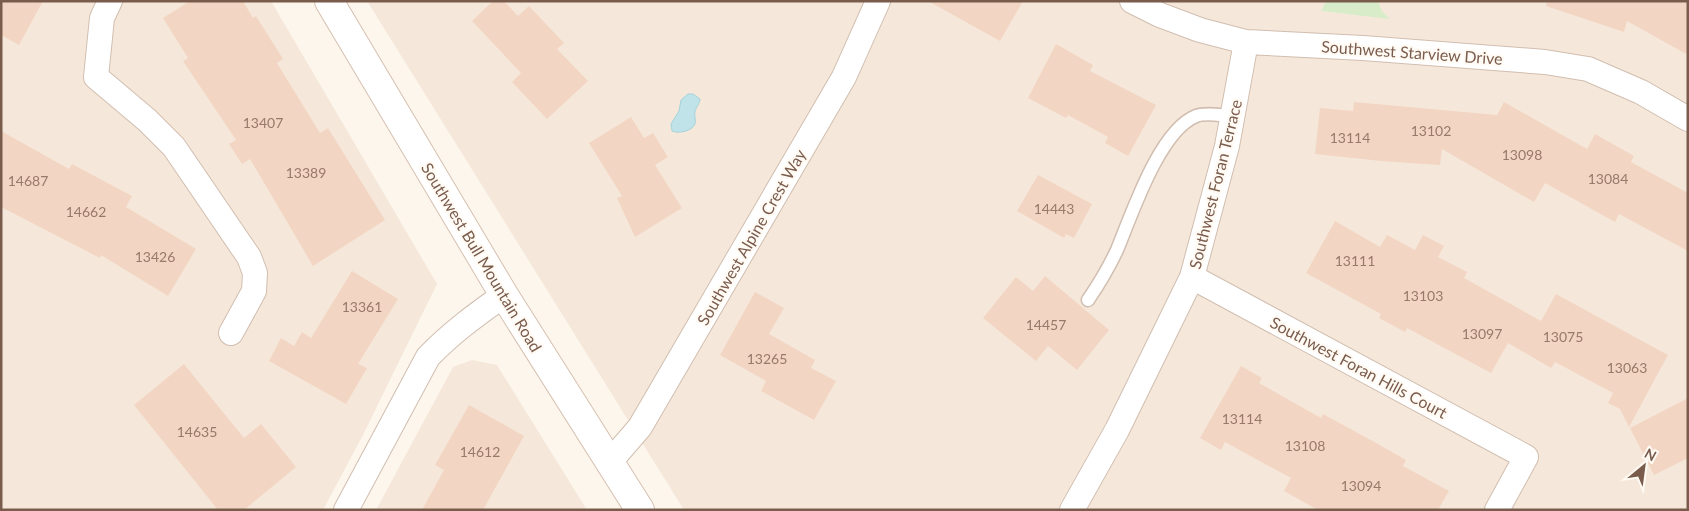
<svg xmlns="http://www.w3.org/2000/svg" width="1689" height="511" font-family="Lato,sans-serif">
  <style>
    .residential { fill: #f5e8da }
    .green { fill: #d8ecc9 }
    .water { fill: #bfe3e8; stroke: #a5d3da }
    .building { fill: #f3d5c3 }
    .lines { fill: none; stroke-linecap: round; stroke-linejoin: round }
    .service-casing { stroke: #d1beb0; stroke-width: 15 }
    .minor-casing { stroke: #d1beb0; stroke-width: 26 }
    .secondary-casing { stroke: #d6c0b0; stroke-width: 30 }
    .service { stroke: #fff; stroke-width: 12 }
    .minor { stroke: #fff; stroke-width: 24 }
    .secondary { stroke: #fff; stroke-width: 28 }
    .labels { text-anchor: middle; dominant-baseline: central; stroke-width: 4.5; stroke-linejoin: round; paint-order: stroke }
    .number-label { font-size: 14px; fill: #987a6a }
    .street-label { font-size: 16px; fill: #7a5c4d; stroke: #fffaf3 }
  </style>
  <rect width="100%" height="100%" fill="#fdf6ec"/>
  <path class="residential" d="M1,1H271L437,284L363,435L323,510H1Z
    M367,1H1326L1321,11L1389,18L1382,11L1378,1H1688V510H684Z
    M472,360L497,365L587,510H376L453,367Z"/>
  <path class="green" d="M1326,1H1378L1382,11L1390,19L1321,11Z"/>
  <path class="water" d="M688,94H693L700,99C699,105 697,106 695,111C694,115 696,120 695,124C692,131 679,134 672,131L671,124L679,111L681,100Z"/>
  <path class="building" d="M1,1H43L19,45L1,35Z
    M190,1H243L253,18L256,16L283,59L277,63L320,133L328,128L385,220L313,266L250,159L242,164L229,144L236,140L183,61L188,58L163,18Z
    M493,1H504L518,16L529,6L564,43L557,49L588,81L547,119L512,82L521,73L472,21Z
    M928,1H1023L1000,41Z
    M1547,1H1688V55L1627,21L1624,32L1546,6Z
    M1056,44L1093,65L1090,71L1156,105L1128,156L1105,143L1108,137L1068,115L1066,118L1028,98Z
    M1354,102L1497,115L1504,102L1587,149L1595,134L1634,156L1631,162L1688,193V251L1619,214L1615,222L1545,183L1534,202L1442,149L1440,165L1381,161L1315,154L1320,108L1353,111Z
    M631,117L644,138L653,133L668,157L655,165L682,208L635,237L617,198L622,196L589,143Z
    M1,131L69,169L72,164L132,196L126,207L196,249L168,296L101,255L100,258L1,207Z
    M1038,175L1092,204L1074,238L1066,234L1064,238L1017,211Z
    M1335,221L1380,247L1387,235L1415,250L1423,235L1444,246L1438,257L1467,272L1464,278L1541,321L1556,294L1668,355L1629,427L1620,409L1608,403L1613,393L1555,362L1551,368L1508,343L1491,373L1407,328L1405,332L1379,318L1381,314L1306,273Z
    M352,271L398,299L358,364L367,368L346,404L269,361L281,338L294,346L302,332L311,338Z
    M1045,276L1109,330L1077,370L1048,346L1036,361L983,318L1016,277L1033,291Z
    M755,292L784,308L769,334L815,360L811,368L836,381L814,420L761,391L766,381L720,355Z
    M184,364L244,438L261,424L296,467L244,510H218L134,405Z
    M1241,366L1262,378L1259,383L1321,418L1323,414L1378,444L1406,460L1403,466L1449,491L1438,510H1318L1284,491L1291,478L1225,442L1221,450L1200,438Z
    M1688,398V458L1654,475L1630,428Z
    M469,405L524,436L483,510H422L444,470L435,465Z"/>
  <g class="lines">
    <g class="service-casing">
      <path id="service" d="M1088,300C1099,284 1109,267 1117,250C1132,214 1159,131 1196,116C1206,112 1223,116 1234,116"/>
    </g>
    <g class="minor-casing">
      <path id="minor" d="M110,1L102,18L96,77L147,120L174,147L249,257L255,273L254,291L231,333
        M1132,1L1160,15L1200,30L1246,42L1363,48L1545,62L1588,69L1641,92L1688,119
        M1192,277L1526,457L1497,510
        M609,463L640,427L844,77L878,1
        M346,510L428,357C451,333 477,314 504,295
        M1072,510L1117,430L1192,277L1227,146L1246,42"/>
    </g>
    <g class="secondary-casing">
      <path id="secondary" d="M329,1L504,295L640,510"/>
    </g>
    <use href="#service" class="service"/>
    <use href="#minor" class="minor"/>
    <use href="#secondary" class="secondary"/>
  </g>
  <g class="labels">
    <g class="number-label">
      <text x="263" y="122">13407</text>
      <text x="1431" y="130">13102</text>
      <text x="1350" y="137">13114</text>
      <text x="1522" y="154">13098</text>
      <text x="306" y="172">13389</text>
      <text x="1608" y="178">13084</text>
      <text x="28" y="180">14687</text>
      <text x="1054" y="208">14443</text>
      <text x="86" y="211">14662</text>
      <text x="155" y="256">13426</text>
      <text x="1355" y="260">13111</text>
      <text x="1423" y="295">13103</text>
      <text x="362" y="306">13361</text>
      <text x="1046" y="324">14457</text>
      <text x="1482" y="333">13097</text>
      <text x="1563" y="336">13075</text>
      <text x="767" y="358">13265</text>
      <text x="1627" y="367">13063</text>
      <text x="1242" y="418">13114</text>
      <text x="197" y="431">14635</text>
      <text x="1305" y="445">13108</text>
      <text x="480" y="451">14612</text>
      <text x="1361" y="485">13094</text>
    </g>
    <g class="street-label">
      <text transform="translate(1412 52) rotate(4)">Southwest Starview Drive</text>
      <text transform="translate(1215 184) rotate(-76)">Southwest Foran Terrace</text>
      <text transform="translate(751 237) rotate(-60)">Southwest Alpine Crest Way</text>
      <text transform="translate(482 257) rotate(59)">Southwest Bull Mountain Road</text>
      <text transform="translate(1359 367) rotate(28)">Southwest Foran Hills Court</text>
    </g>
  </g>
  <rect width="1689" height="511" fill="none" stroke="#7a5c4d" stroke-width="5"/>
  <g transform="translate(1644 466) rotate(29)" stroke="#fffaf3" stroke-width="4" paint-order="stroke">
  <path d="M0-4L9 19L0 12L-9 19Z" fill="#7a5c4d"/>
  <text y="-8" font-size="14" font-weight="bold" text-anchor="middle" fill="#7a5c4d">N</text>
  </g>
</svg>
